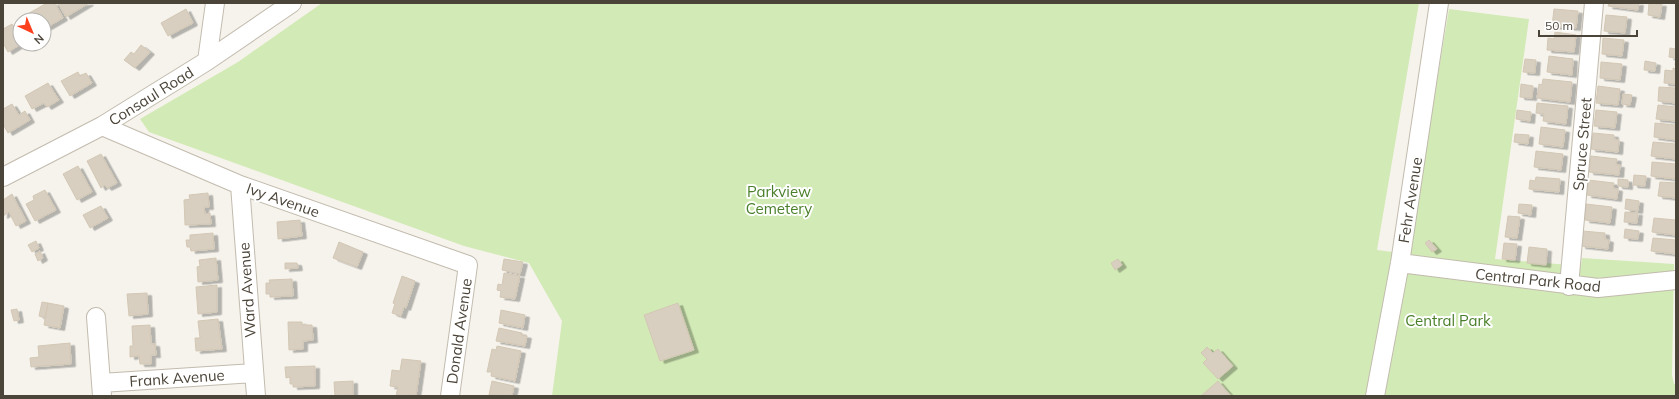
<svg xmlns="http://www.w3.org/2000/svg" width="1679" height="399" font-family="Mulish,sans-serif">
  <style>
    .green { fill: #d2eab5 }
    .building { fill: #d8cfc1; stroke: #d3c7b4; filter: url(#shadow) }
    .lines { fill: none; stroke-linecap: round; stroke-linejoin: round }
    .minor-casing { stroke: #c2bbae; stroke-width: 20 }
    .minor { stroke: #fff; stroke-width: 18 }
    .labels { text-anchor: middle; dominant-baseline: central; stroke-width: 4; stroke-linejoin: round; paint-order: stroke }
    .street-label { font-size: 15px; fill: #4b4439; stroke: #fff }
    .park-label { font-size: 15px; fill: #4a7f2a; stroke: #fff }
  </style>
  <defs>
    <filter id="shadow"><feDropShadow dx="4.5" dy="2.5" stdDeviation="0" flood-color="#0004"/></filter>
  </defs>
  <rect width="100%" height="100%" fill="#f6f3ec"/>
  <path class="green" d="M322,3H1419L1377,250L1408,254L1449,9L1529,19L1495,259L1581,266L1582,258L1674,264L1672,375L1674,384H1676V396H552L562,321L529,263L464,246L149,132L140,119L238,62Z"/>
  <path class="building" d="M47,3H55L63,18L44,29V20H26L24,16Z
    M58,3H89L66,17Z
    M1609,3H1639L1638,10L1608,6Z
    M1649,3L1662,4L1660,17L1648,15Z
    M186,9L193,23L168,36L161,23Z
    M1554,9L1578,11L1576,28L1552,26Z
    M1606,15L1627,17L1625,33L1604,31Z
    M20,22V44H21L8,52L3,43V29L12,24L13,26Z
    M1555,32L1576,35L1574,52L1547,50L1548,38L1554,39Z
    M1603,38L1624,40L1622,56L1602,54Z
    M141,45L150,52L135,68L124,60L131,52L134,54Z
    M1670,48L1676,49V66L1675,65L1676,58L1669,57Z
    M1549,56L1573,59L1572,75L1547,72Z
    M1525,59L1536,60L1535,73L1523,72Z
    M1645,61L1656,63L1655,71L1644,70Z
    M1601,62L1622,64L1620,80L1600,78Z
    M1673,68L1676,69V84L1664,83L1665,70L1673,71Z
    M78,72L80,76L86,73L92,83L70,96L61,81Z
    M1543,79L1572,82L1570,102L1537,98L1539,84L1542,85Z
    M48,83L59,100L47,107L44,103L32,109L25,96Z
    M1521,84L1533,86L1532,98L1520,97Z
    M1598,86L1620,89L1618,105L1596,103Z
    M1659,87L1676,88V103L1658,101Z
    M1623,94L1632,95L1630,105L1622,104Z
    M1537,103L1568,106L1566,124L1543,121L1544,114L1536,113Z
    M12,104L19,115L25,111L30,120L8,133L3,124V109Z
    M1658,105L1676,107V121L1656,119Z
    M1517,110L1531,112L1530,121L1516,119Z
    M1596,110L1617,112L1615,128L1594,126Z
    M1655,123L1676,125V140L1654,137Z
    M1541,127L1565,130L1563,147L1539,144Z
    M1593,133L1614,135V139L1619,140L1618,152L1591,149Z
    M1515,134L1529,135L1528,144L1514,142Z
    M1653,142L1676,144V159L1651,156Z
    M1536,151L1563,154L1561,170L1534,167Z
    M101,154L117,183L107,188L105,185L101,188L87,161Z
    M1591,156L1617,159L1616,165H1620L1619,175L1589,172Z
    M1652,162L1676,164V179L1651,176Z
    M78,166L92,192L77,200L63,174Z
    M1634,175L1646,176L1645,186L1633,185Z
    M1536,177L1560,179L1559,192L1529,189L1530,180L1535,181Z
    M1618,179L1628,180V187L1618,186Z
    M1588,180L1614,183L1613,188L1618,189L1617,199L1587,195Z
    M1660,182L1676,183V198L1658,196Z
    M45,190L56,210L35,221L26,204L34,200L33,196Z
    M208,193L209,207H204L205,214L210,213L211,224L185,225L184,200L190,199L189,195Z
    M12,194L26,221L16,226L9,212L3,216V200Z
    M1626,199L1639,201L1638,211L1625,209Z
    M1519,204L1532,205L1531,215L1518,213Z
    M1586,204L1612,207L1610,223L1585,220Z
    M101,206L108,218L90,228L83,215Z
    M1625,212L1638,213L1637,223L1624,222Z
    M1508,216L1520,217L1517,238L1505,237Z
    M1654,218L1676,220V235L1652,232Z
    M300,220L302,236L278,239L277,222Z
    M1625,229L1639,231L1638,239L1624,238Z
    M1583,231L1605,233V239L1609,240L1608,249L1581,246Z
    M213,233L214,249L191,251L190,247H187L186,240H190V235Z
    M1653,238L1676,240V254L1651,251Z
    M1429,240L1437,249L1432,252L1425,243Z
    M36,241L39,248L32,252L28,245Z
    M339,242L363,252L357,267L333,258Z
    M1504,243L1517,244L1515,260L1502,259Z
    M1529,247L1547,249L1546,265L1527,263Z
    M40,251L43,258L38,261L35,254Z
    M216,258L218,280L198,282L197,267L200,266L199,260Z
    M504,259L523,262L520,274L502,270Z
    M1118,259L1122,265L1115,270L1111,263Z
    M285,263H297L298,268L285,269Z
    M504,273L520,276L515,299L500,297L501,291L497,290L498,284L502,285Z
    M402,276L415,281L406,308L404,307L401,316L392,313L395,304L393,303Z
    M292,279L293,296L270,297V294H266V283H270L269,280Z
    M217,285V312L198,314L196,287Z
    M147,293L148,314L129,316L127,294Z
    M42,302L48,303L45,318L39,316Z
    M48,303L64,306L60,328L44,325Z
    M678,303L694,350L660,361L644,315Z
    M17,309L19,320L14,321L11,310Z
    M501,310L525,315L523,328L499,323Z
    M218,319L222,349L196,351L195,338H200L198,321Z
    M288,322H302V325H312L313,340L303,341V349L289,350Z
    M150,325L151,344H155L156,355H151V364H140L139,356L130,357V346H133L132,326Z
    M499,328L522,333V335L527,336L525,346L496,341Z
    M70,343L71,364L31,367L30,358L39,357L38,346Z
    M497,346L521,351L515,381L491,376L492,372H487L492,349L496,350Z
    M1207,347L1213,353L1218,349L1233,366L1218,379L1203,363L1207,359L1201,353Z
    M402,359L421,361L416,396H396L398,387L390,386L392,370L400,371Z
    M315,366V386L293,387V384H290V377L286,378L285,367Z
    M353,381V395L335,396L334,382Z
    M492,381L514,386L512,396L489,395Z
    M1218,381L1231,396H1201Z"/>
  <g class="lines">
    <g class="minor-casing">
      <path id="minor" d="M207,61L215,3
        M102,126L240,185L468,265L450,396
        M3,177L102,126L207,61L292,3
        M240,185L256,396
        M1400,263L1598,288L1676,280
        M1569,286L1594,3
        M96,317L102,396
        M101,383L254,373
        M1375,396L1400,263L1439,3"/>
    </g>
    <use href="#minor" class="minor"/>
  </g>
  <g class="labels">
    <g class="street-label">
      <text transform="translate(151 96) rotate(-32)">Consaul Road</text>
      <text transform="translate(1582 144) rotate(-85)">Spruce Street</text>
      <text transform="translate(283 200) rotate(19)">Ivy Avenue</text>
      <text transform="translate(1410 200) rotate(-81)">Fehr Avenue</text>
      <text transform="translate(1538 280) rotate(6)">Central Park Road</text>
      <text transform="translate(247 290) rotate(-94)">Ward Avenue</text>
      <text transform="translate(459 331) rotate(-82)">Donald Avenue</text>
      <text transform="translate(177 378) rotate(-4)">Frank Avenue</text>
    </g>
    <g class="park-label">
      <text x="779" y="191">Parkview<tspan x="779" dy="17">Cemetery</tspan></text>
      <text x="1448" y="320">Central Park</text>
    </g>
  </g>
  <rect width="1679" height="399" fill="none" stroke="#4b4439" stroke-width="8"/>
  <g transform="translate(32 32) rotate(136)"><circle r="19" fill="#ffffff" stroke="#b7b4b0"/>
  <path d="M0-3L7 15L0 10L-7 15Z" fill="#fc3f1d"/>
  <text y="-6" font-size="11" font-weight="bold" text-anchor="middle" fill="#4b4439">N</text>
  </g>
  <path d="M1539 30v6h98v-6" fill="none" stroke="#4b4439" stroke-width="2"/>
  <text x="1545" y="30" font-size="12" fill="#4b4439" stroke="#ffffff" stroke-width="3" paint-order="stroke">50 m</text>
</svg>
